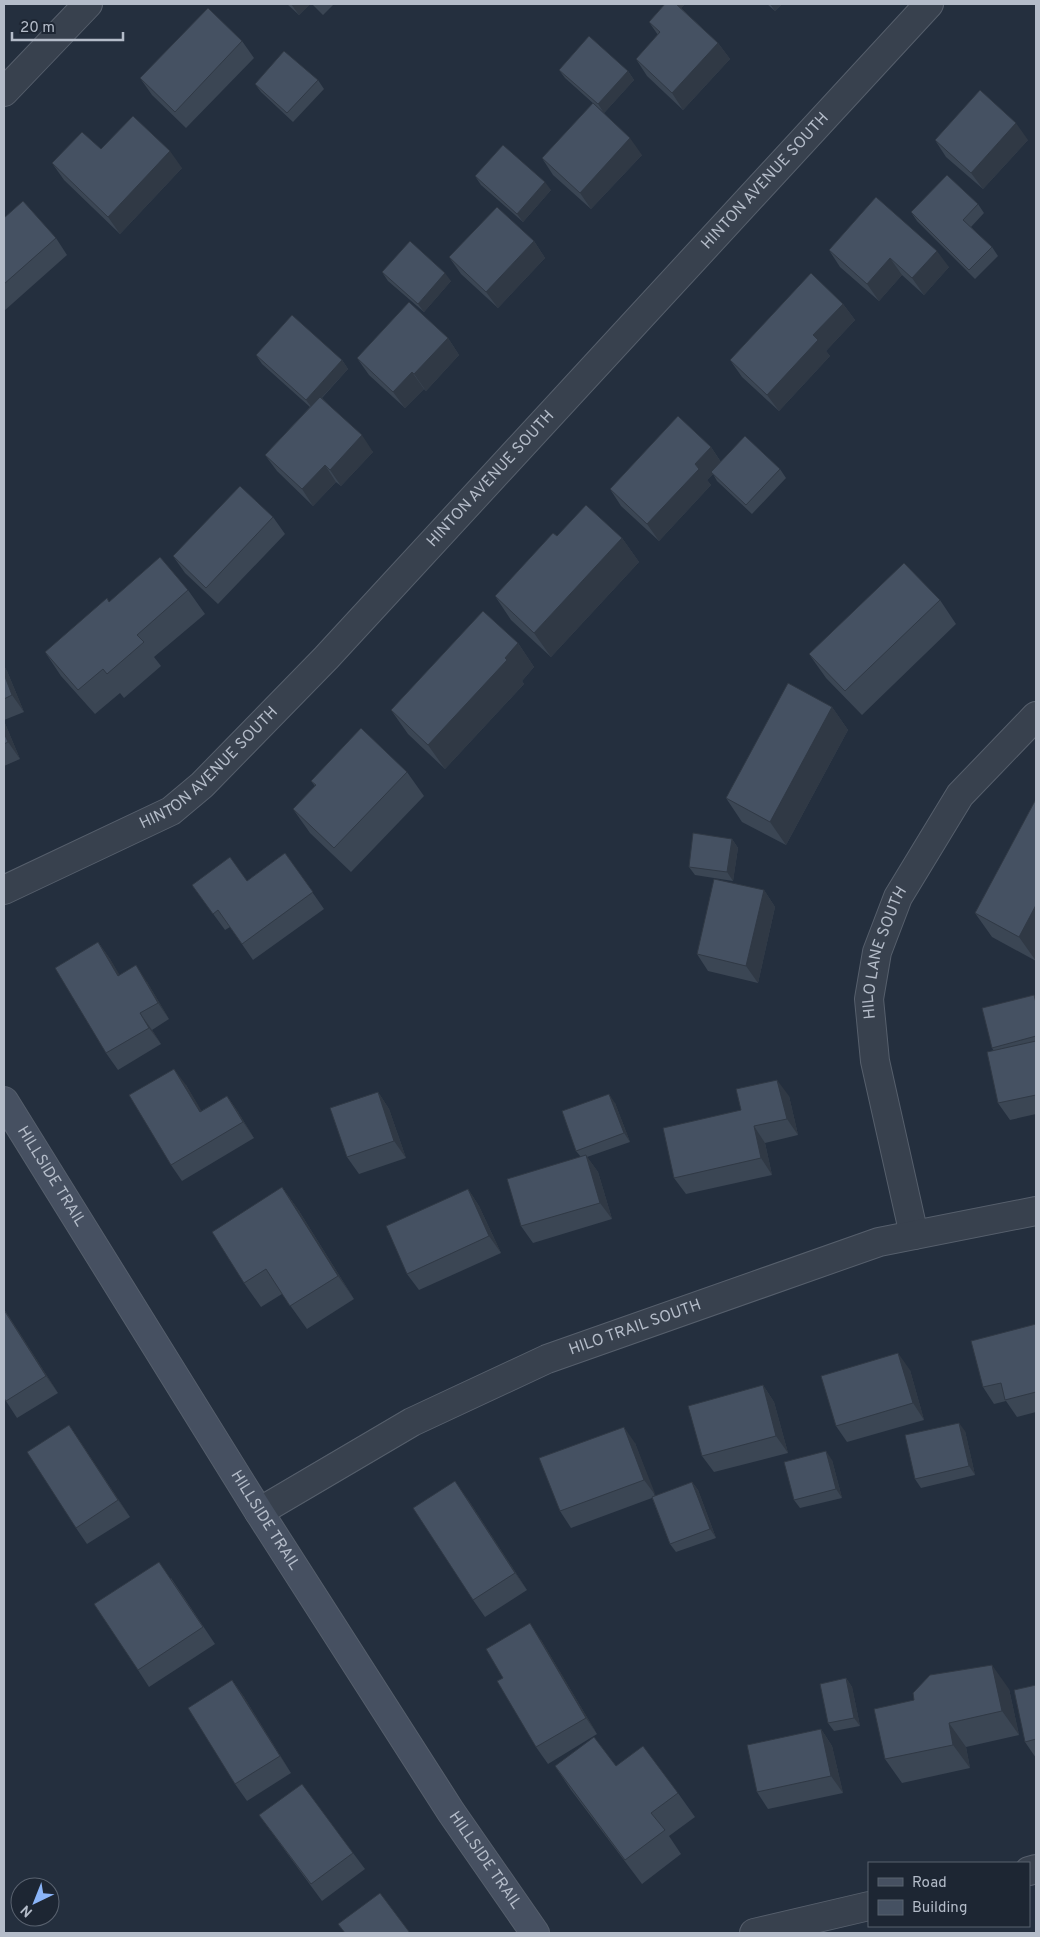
<svg xmlns="http://www.w3.org/2000/svg" width="1040" height="1937" font-family="Overpass,sans-serif">
  <style>
    .lines { fill: none; stroke-linecap: round; stroke-linejoin: round }
    .street-casing { stroke: #565f6c; stroke-width: 30 }
    .secondary-casing { stroke: #565f6c; stroke-width: 30 }
    .street { stroke: #38414e; stroke-width: 28 }
    .secondary { stroke: #465061; stroke-width: 28 }
    .wall { fill: #3b4654 }
    .shaded-wall { fill: #303945 }
    .building { fill: #455162; stroke: #303945 }
    .labels { text-anchor: middle; dominant-baseline: central; stroke-width: 4; stroke-linejoin: round; paint-order: stroke }
    .street-label { font-size: 16px; fill: #b4bcc9; stroke: #1d2633 }
  </style>
  <rect width="100%" height="100%" fill="#242f3e"/>
  <g class="lines">
    <g class="street-casing">
      <g id="street">
        <path d="M4,92L88,4"/>
        <path id="s1" d="M4,890L171,811L202,785L326,658L929,4"/>
        <path id="s2" d="M914,1235L875,1061L869,999L877,952L898,897L960,795L1036,716"/>
        <path id="s3" d="M259,1512L412,1422L547,1359L879,1242L1036,1211"/>
        <path d="M1029,1871L1036,1869"/>
        <path d="M754,1933L869,1906"/>
      </g>
    </g>
    <g class="secondary-casing">
      <g id="secondary">
        <path id="s4" d="M4,1101L259,1512L451,1812L535,1933"/>
      </g>
    </g>
    <use href="#street" class="street"/>
    <use href="#secondary" class="secondary"/>
  </g>
  <path class="wall" d="M287,4H310L299,15Z
    M312,4H334L323,15Z
    M662,4H685L681,8L718,43L730,59L683,110L647,76L636,59L658,35L649,22L664,5Z
    M767,4H782L775,11Z
    M242,41L254,58L186,128L152,95L140,78Z
    M559,70L628,71L634,80L604,113L565,78Z
    M318,80L324,89L293,122L261,92L255,84Z
    M935,140H1028L983,189L946,157Z
    M101,149L182,168L120,234L64,180L52,163Z
    M642,155L591,209L553,175L542,158Z
    M475,176L551,190L523,222L481,185Z
    M978,204L984,213L971,227L992,247L998,256L975,279L917,221L911,212Z
    M4,218L56,238L67,255L4,311Z
    M534,241L545,258L498,308L461,274L449,257Z
    M829,250L949,267L924,295L902,275L879,301L840,267Z
    M382,272L451,281L424,312L388,281Z
    M843,304L855,320L826,351L830,356L779,411L742,377L730,360Z
    M448,338L459,355L426,391L424,389L405,408L369,375L357,358Z
    M256,355L342,360L348,369L322,398L373,452L341,486L336,482L313,506L277,471L265,455L310,407L262,364Z
    M711,447L721,462L780,469L786,478L752,514L717,481L713,474L707,480L711,485L659,541L621,506L610,489Z
    M273,517L285,534L218,604L185,573L173,556Z
    M557,536L622,538L639,562L551,657L511,620L495,596Z
    M188,590L205,614L154,657L161,666L124,698L120,693L95,714L61,676L45,652L109,602Z
    M940,600L956,624L862,715L826,678L809,654Z
    M518,643L534,667L522,681L524,684L445,769L408,734L391,710Z
    M4,666L7,671L24,712L4,720Z
    M832,707L848,730L786,845L742,822L726,798Z
    M4,721L20,759L4,766Z
    M407,772L424,796L351,872L310,833L293,809L315,786L311,781Z
    M1036,799V961L992,937L975,913Z
    M732,839L738,848L733,881L695,875L689,867Z
    M285,853L324,909L253,960L230,927L225,930L192,885L247,881Z
    M764,890L775,907L758,983L708,971L697,954Z
    M98,942L110,959L119,975L147,982L169,1019L152,1030L161,1044L118,1070L106,1053Z
    M1036,998V1114L1010,1120L998,1103L994,1051L992,1048Z
    M186,1085L201,1111L227,1096L238,1112L254,1138L182,1181L171,1165Z
    M378,1092L389,1109L406,1158L359,1174L347,1157Z
    M789,1096L798,1135L765,1143L772,1175L686,1194L674,1178L741,1110Z
    M615,1103L630,1142L587,1157L598,1172L612,1219L533,1243L521,1226L581,1157L576,1151Z
    M282,1187L299,1211L354,1299L307,1329L282,1294L261,1307L244,1283Z
    M468,1189L479,1206L501,1253L419,1290L407,1274Z
    M4,1309L58,1393L17,1418L4,1398Z
    M1036,1324V1412L1017,1417L1006,1401L994,1404L983,1387Z
    M910,1370L924,1420L847,1442L836,1426Z
    M763,1385L774,1402L788,1453L714,1472L702,1456Z
    M69,1425L130,1517L87,1544L76,1528Z
    M965,1431L975,1475L921,1488L915,1479Z
    M635,1443L655,1496L692,1482L698,1490L716,1538L676,1552L670,1544L652,1498L571,1528L560,1511Z
    M832,1460L842,1498L800,1508L794,1500Z
    M467,1498L527,1590L485,1617L473,1600Z
    M171,1578L215,1644L149,1687L138,1670Z
    M541,1640L597,1734L548,1764L536,1747L503,1678Z
    M846,1678L852,1687L860,1726L834,1731L828,1723Z
    M232,1680L244,1697L291,1773L247,1801L235,1784Z
    M1036,1685V1758L1025,1742Z
    M1009,1689L1019,1735L966,1747L970,1768L902,1783L885,1759Z
    M821,1729L832,1746L843,1793L768,1809L757,1792Z
    M555,1766H616L678,1793L695,1817L669,1836L681,1854L642,1884L571,1790Z
    M259,1815L353,1853L365,1869L322,1901Z"/>
  <path class="shaded-wall" d="M291,4H310L299,15Z
    M667,4H685L675,15Z
    M770,4H782L775,11Z
    M718,43L730,59L683,110L672,93Z
    M628,71L634,80L604,113L598,104Z
    M1016,123L1028,140L983,189L971,173Z
    M630,138L642,155L591,209L580,193Z
    M170,151L182,168L120,234L108,217Z
    M545,182L551,190L523,222L517,214Z
    M534,241L545,258L498,308L486,292Z
    M937,251L949,267L924,295L912,278Z
    M890,258L902,275L879,301L867,284Z
    M445,273L451,281L424,312L418,304Z
    M843,304L855,320L826,351L830,356L779,411L767,395L813,335Z
    M448,338L459,355L426,391L414,374Z
    M342,360L348,369L312,408L306,400Z
    M412,372L424,389L405,408L393,392Z
    M362,435L373,452L341,486L330,470Z
    M711,447L722,464L711,472L713,474L707,480L711,485L659,541L647,524L695,464Z
    M325,465L336,482L313,506L302,489Z
    M622,538L639,562L551,657L534,633Z
    M518,643L534,667L522,681L524,684L445,769L428,745Z
    M4,666L7,671L24,712L12,695L4,674Z
    M832,707L848,730L786,845L770,822Z
    M4,721L20,759L8,742L4,733Z
    M732,839L738,848L733,881L727,872Z
    M764,890L775,907L758,983L746,966Z
    M1036,905V961L1019,937Z
    M98,942L110,959L130,992L118,976Z
    M136,965L147,982L169,1019L158,1003Z
    M140,1013L152,1030L161,1044L149,1028Z
    M174,1069L186,1085L212,1128L200,1112Z
    M777,1080L789,1096L798,1135L787,1119Z
    M378,1092L389,1109L406,1158L394,1141Z
    M609,1094L615,1103L630,1142L624,1133Z
    M227,1096L238,1112L254,1138L243,1122Z
    M754,1126L765,1143L772,1175L761,1158Z
    M586,1155L598,1172L612,1219L600,1203Z
    M282,1187L299,1211L354,1299L338,1276Z
    M468,1189L479,1206L501,1253L489,1236Z
    M4,1309L10,1318L58,1393L46,1376Z
    M898,1353L910,1370L924,1420L913,1403Z
    M763,1385L774,1402L788,1453L776,1436Z
    M959,1423L965,1431L975,1475L969,1466Z
    M69,1425L80,1441L130,1517L118,1500Z
    M624,1427L635,1443L656,1496L644,1480Z
    M826,1451L832,1460L842,1498L836,1489Z
    M455,1481L467,1498L527,1590L515,1573Z
    M692,1482L698,1490L716,1538L710,1529Z
    M530,1623L541,1640L597,1734L586,1718Z
    M992,1665L1009,1689L1019,1735L1002,1711Z
    M846,1678L852,1687L860,1726L854,1718Z
    M232,1680L244,1697L291,1773L280,1756Z
    M949,1723L966,1747L970,1768L953,1745Z
    M821,1729L832,1746L843,1793L831,1776Z"/>
  <path class="building" d="M665,4H676L718,43L672,93L636,59L660,32L649,22Z
    M208,8L242,41L175,112L140,78Z
    M589,36L628,71L598,104L559,70Z
    M284,51L318,80L287,113L255,84Z
    M980,90L1016,123L971,173L935,140Z
    M593,103L630,138L580,193L542,158Z
    M133,116L170,151L108,217L52,163L82,132L101,149Z
    M503,145L545,182L517,214L475,176Z
    M947,175L978,204L963,220L992,247L969,270L911,212Z
    M876,197L937,251L912,278L890,258L867,284L829,250Z
    M23,201L56,238L4,284V218Z
    M497,207L534,241L486,292L449,257Z
    M410,241L445,273L418,304L382,272Z
    M811,273L843,304L813,335L818,340L767,395L730,360Z
    M409,302L448,338L414,374L412,372L393,392L357,358Z
    M292,315L342,360L306,400L256,355Z
    M320,397L362,435L330,470L325,465L302,489L265,455Z
    M678,416L711,447L695,464L699,469L647,524L610,489Z
    M745,436L780,469L746,505L711,472Z
    M240,486L273,517L206,588L173,556Z
    M586,505L622,538L534,633L495,596L553,533L557,536Z
    M160,557L188,590L137,635L144,642L107,674L103,669L78,690L45,652L107,598L109,602Z
    M904,563L940,600L845,691L809,654Z
    M483,611L518,643L505,658L507,660L428,745L391,710Z
    M4,674L12,695L4,699Z
    M788,683L832,707L770,822L726,798Z
    M361,728L407,772L334,848L293,809L316,785L311,781Z
    M4,733L8,742L4,744Z
    M1036,799V905L1019,937L975,913Z
    M693,833L732,839L727,872L689,867Z
    M285,853L313,892L242,944L218,910L213,914L192,885L230,857L247,881Z
    M714,879L764,890L746,966L697,954Z
    M98,942L118,976L136,965L158,1003L140,1013L149,1028L106,1053L55,968Z
    M1034,995L1036,1003V1036L992,1048L982,1008Z
    M1036,1041V1095L998,1103L987,1052Z
    M174,1069L200,1112L227,1096L243,1122L171,1165L129,1095Z
    M777,1080L787,1119L754,1126L761,1158L674,1178L663,1128L741,1110L736,1089Z
    M378,1092L394,1141L347,1157L330,1108Z
    M609,1094L624,1133L576,1151L562,1111Z
    M586,1155L600,1203L521,1226L507,1179Z
    M282,1187L338,1276L290,1306L266,1269L244,1283L212,1232Z
    M468,1189L489,1236L407,1274L386,1226Z
    M4,1310L46,1376L6,1401L4,1398Z
    M1036,1324V1392L1005,1400L1001,1383L983,1387L971,1341Z
    M898,1353L913,1403L836,1426L821,1376Z
    M763,1385L776,1436L702,1456L688,1406Z
    M959,1423L969,1466L915,1479L905,1435Z
    M69,1425L118,1500L76,1528L27,1452Z
    M624,1427L644,1480L560,1511L539,1458Z
    M826,1451L836,1489L794,1500L784,1462Z
    M455,1481L515,1573L473,1600L413,1508Z
    M692,1482L710,1529L670,1544L652,1497Z
    M159,1562L203,1627L138,1670L94,1604Z
    M530,1623L586,1718L536,1747L497,1681L503,1678L486,1649Z
    M992,1665L1002,1711L949,1723L953,1745L885,1759L874,1709L914,1700L913,1693L930,1675Z
    M846,1678L854,1718L828,1723L820,1684Z
    M232,1680L280,1756L235,1784L188,1708Z
    M1036,1685V1739L1025,1742L1014,1690Z
    M821,1729L831,1776L757,1792L747,1745Z
    M594,1737L616,1766L643,1746L678,1793L651,1813L665,1830L625,1860L555,1766Z
    M302,1784L353,1853L311,1884L259,1815Z
    M380,1893L410,1933H345L338,1924Z"/>
  <g class="labels">
    <g class="street-label">
      <text stroke="none"><textPath href="#s1" startOffset="1051">HINTON AVENUE SOUTH</textPath></text>
      <text stroke="none"><textPath href="#s1" startOffset="646">HINTON AVENUE SOUTH</textPath></text>
      <text stroke="none"><textPath href="#s1" startOffset="241">HINTON AVENUE SOUTH</textPath></text>
      <text stroke="none"><textPath href="#s2" startOffset="289">HILO LANE SOUTH</textPath></text>
      <text stroke="none"><textPath href="#s4" startOffset="89">HILLSIDE TRAIL</textPath></text>
      <text stroke="none"><textPath href="#s3" startOffset="420">HILO TRAIL SOUTH</textPath></text>
      <text stroke="none"><textPath href="#s4" startOffset="494">HILLSIDE TRAIL</textPath></text>
      <text stroke="none"><textPath href="#s4" startOffset="899">HILLSIDE TRAIL</textPath></text>
    </g>
  </g>
  <rect width="1040" height="1937" fill="none" stroke="#b4bcc9" stroke-width="10"/>
  <rect x="868" y="1862" width="162" height="65" fill="#1d2633" stroke="#59626f"/>
  <rect x="878" y="1878" width="25" height="8" fill="#465061" stroke="#59626f"/>
  <text x="912" y="1887" font-size="15" fill="#b4bcc9">Road</text>
  <rect x="878" y="1900" width="25" height="15" fill="#455162" stroke="#59626f"/>
  <text x="912" y="1912" font-size="15" fill="#b4bcc9">Building</text>
  <g transform="translate(35 1902) rotate(223)"><circle r="24" fill="#1d2633" stroke="#59626f"/>
  <path d="M0-4L9 19L0 12L-9 19Z" fill="#8ab4f8"/>
  <text y="-8" font-size="14" font-weight="bold" text-anchor="middle" fill="#b4bcc9">N</text>
  </g>
  <path d="M12 32v8h111v-8" fill="none" stroke="#b4bcc9" stroke-width="2.5"/>
  <text x="20" y="32" font-size="15" fill="#b4bcc9" stroke="#1d2633" stroke-width="4" paint-order="stroke">20 m</text>
</svg>
